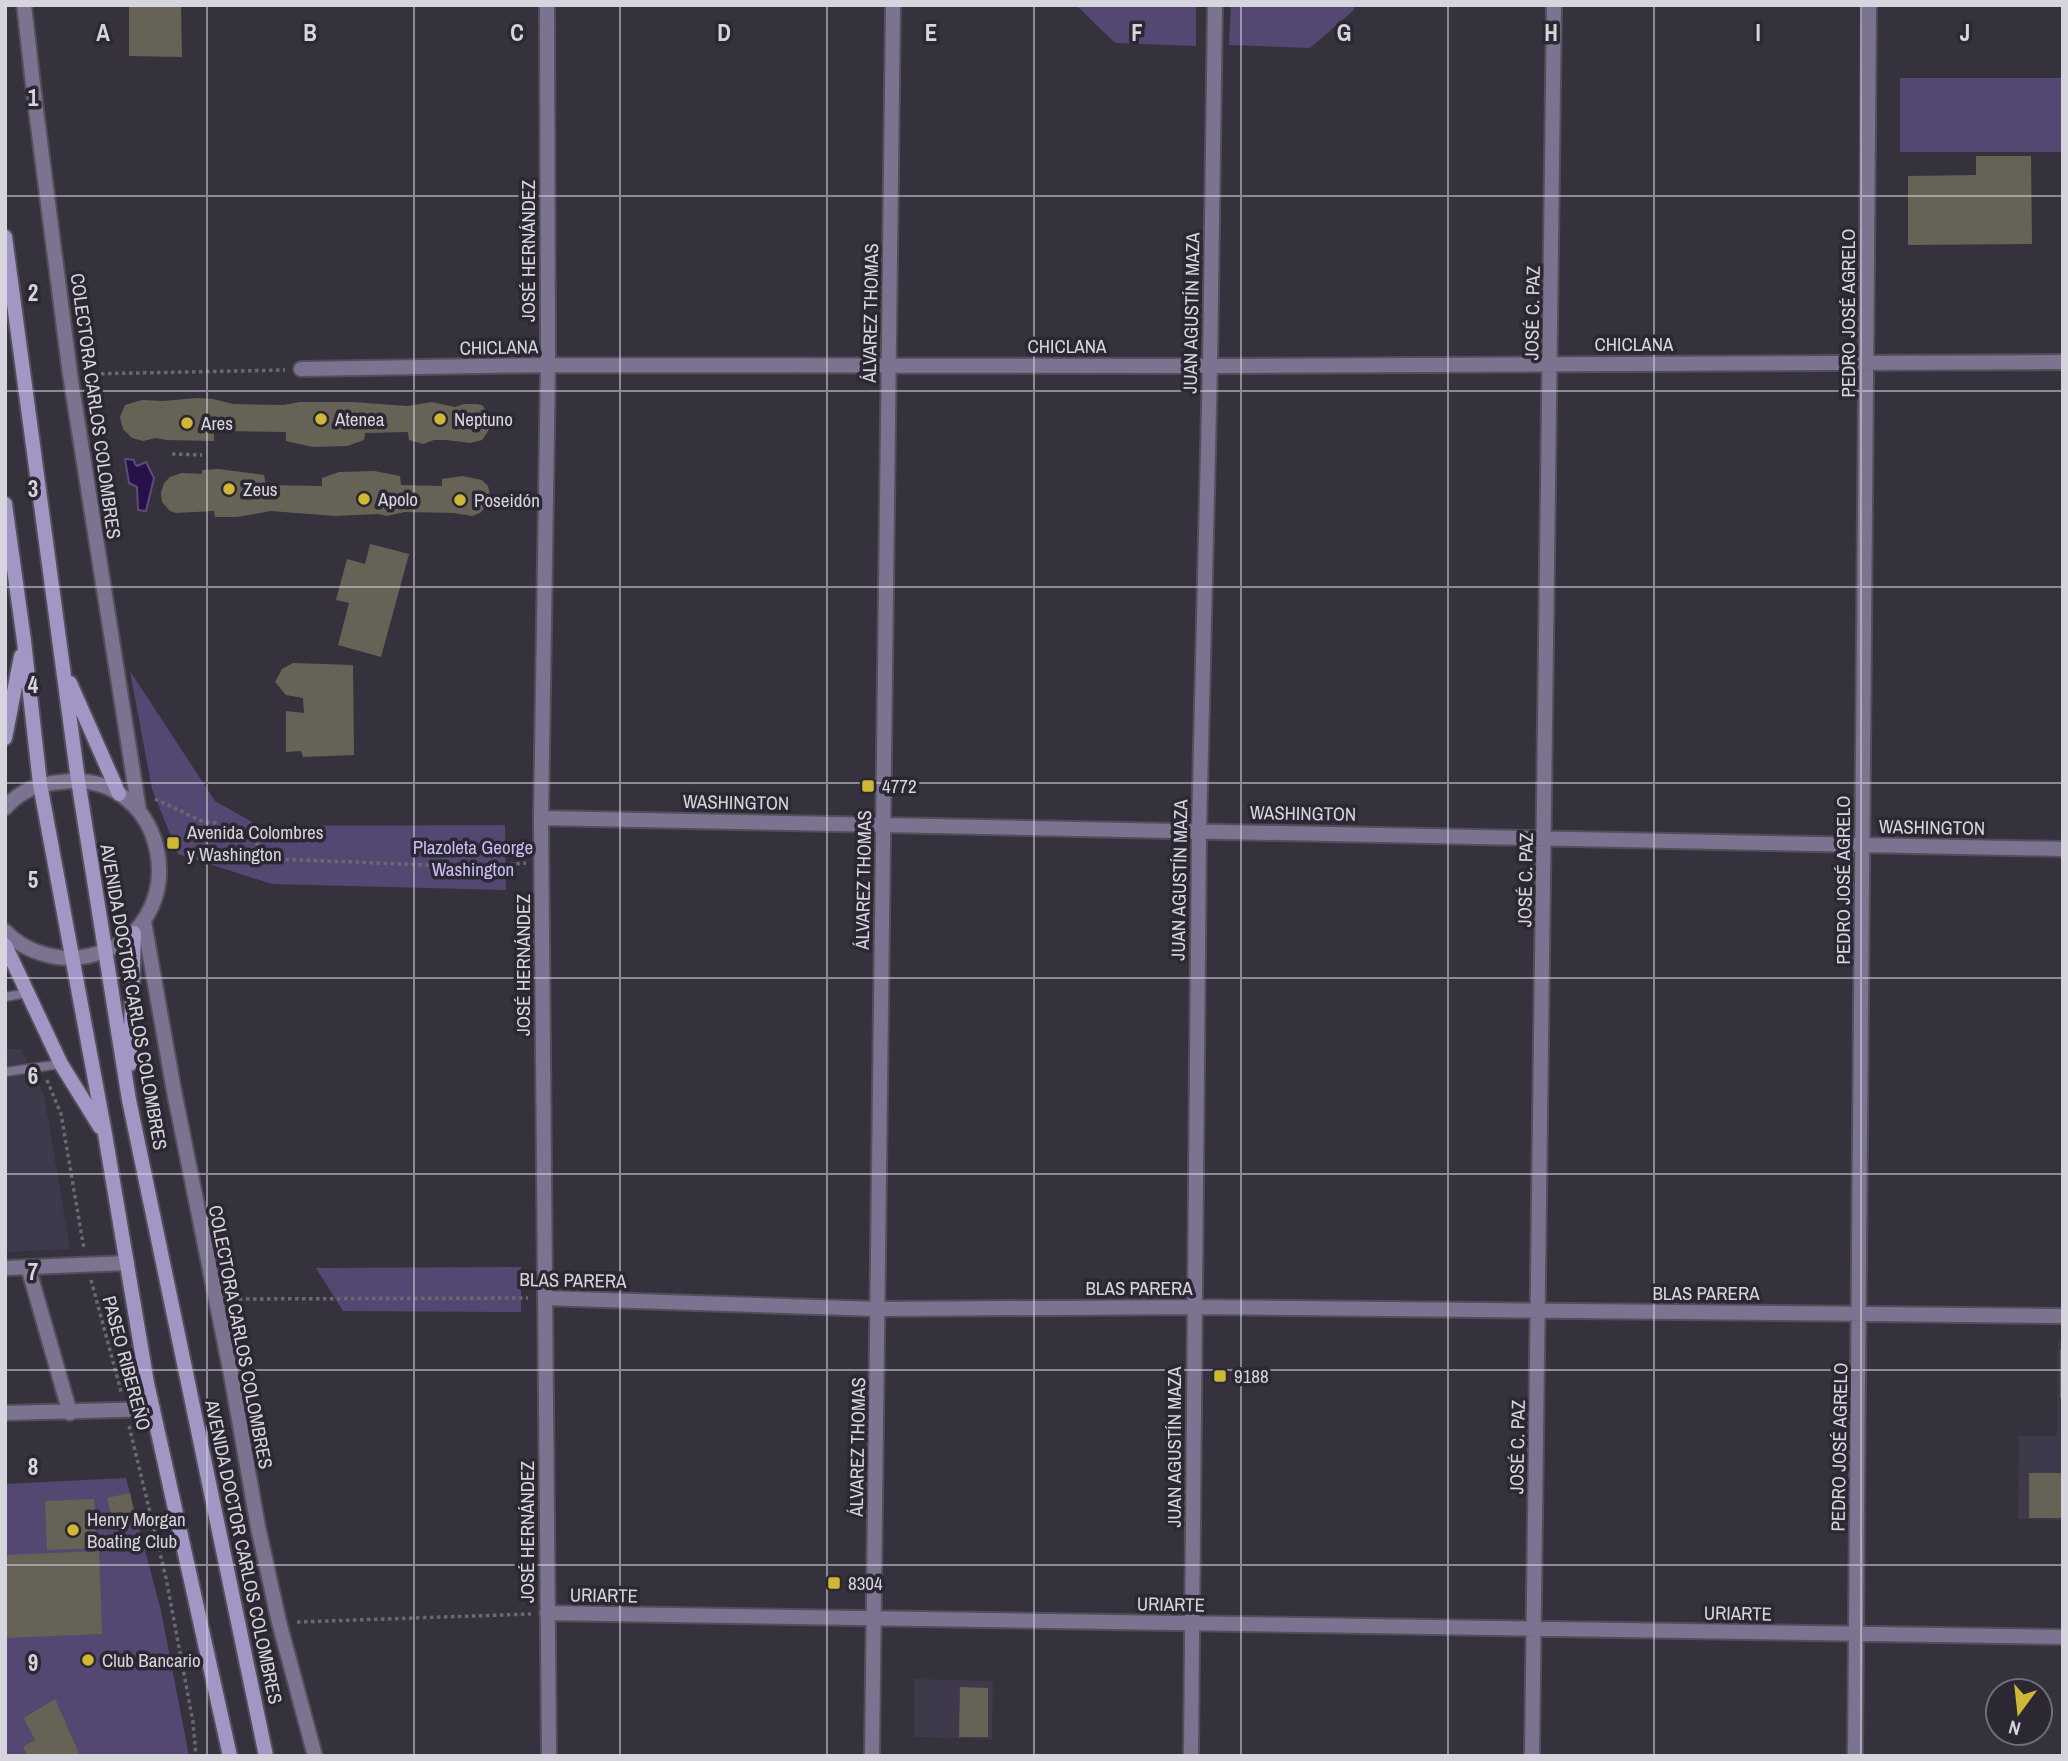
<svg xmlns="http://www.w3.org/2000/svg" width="2068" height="1761" font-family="'Archivo Narrow',sans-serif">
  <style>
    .built { fill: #3f3a4b }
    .green { fill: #544872 }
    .water { fill: #28114b; stroke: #5c4c76; stroke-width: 2 }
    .building { fill: #666356 }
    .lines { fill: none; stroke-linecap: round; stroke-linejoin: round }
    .service-casing { stroke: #524f5a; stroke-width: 11 }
    .minor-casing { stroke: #524f5a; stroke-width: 18 }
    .secondary-casing { stroke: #524f5a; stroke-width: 18 }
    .path { stroke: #6b6873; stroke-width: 3.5; stroke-dasharray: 3.5 3.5; stroke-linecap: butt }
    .service { stroke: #7b7390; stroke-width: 8 }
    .minor { stroke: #7b7390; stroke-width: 14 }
    .secondary { stroke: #a296c4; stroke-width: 14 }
    .grid { fill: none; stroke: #d6d4dc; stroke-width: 2; stroke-opacity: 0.55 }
    .poi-dot { fill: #d1b736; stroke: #2b2833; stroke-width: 2.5 }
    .labels { text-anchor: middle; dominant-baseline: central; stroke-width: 7; stroke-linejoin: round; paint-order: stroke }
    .street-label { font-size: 19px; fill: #d6d4dc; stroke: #2b2833 }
    .poi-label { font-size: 19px; fill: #d6d4dc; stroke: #2b2833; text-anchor: start }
    .park-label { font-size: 19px; fill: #cbbdf4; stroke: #2b2833 }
    .grid-label { font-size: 23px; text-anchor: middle; font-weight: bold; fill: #d6d4dc; stroke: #2b2833; stroke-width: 7; stroke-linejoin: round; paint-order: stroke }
  </style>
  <rect width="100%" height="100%" fill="#35323e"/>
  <path class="built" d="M5,1049H21L44,1095L70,1249L5,1252Z
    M2058,1340H2063V1520L2018,1519L2019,1436H2057Z
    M914,1679L993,1681L992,1739L914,1737Z"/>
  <path class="green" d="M1076,5H1196V46L1115,43Z
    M1231,5H1354V10L1310,48L1229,45Z
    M1900,78H2063V152H1900Z
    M130,671L215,801L259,826L505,825L506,890L272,884L178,854L152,789Z
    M521,1267V1312L343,1311L316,1268Z
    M126,1478L161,1611L189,1756H5V1484Z"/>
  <path class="water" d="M125,459L134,460L135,464L137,466L146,462L154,478L146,511L138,510L137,487L129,483Z"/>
  <path class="building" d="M129,5H181L182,57L129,56Z
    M1976,156H2031L2032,244L1908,245V176L1976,175Z
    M197,398L213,399L233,404L283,405L300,402H352L407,406L432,402L455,407L464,404H476L482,405L489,415L491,424L487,433L482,440L470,443L447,440H434L423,444L409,440L408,432L365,433L364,440L347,446L313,447L286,441V432L214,431V441L166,440L156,438L143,441L132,438L123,429L120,417L125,405L142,400L163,401Z
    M219,469L264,475L266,485L322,486V478L339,472L374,471L400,476L401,485L442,486V479L462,476L482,480L488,486L490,495L487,505L480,513L472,516L454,513L405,512L387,516L378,514L335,516L271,511L237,517H215L214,511L176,513L170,511L162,502L161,493L164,483L170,477L182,473L202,474V470Z
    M370,544L409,554L381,657L338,645L349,603L336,600L347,559L365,564Z
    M293,663L353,665L354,755L303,757L301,751L286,752V711L304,713L303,698L286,695L275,682L282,669Z
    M2063,1348V1399L2060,1398V1350Z
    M2029,1473H2063V1518H2029Z
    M130,1493L134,1512L112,1517L107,1498Z
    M94,1499L96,1548L47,1550L45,1501Z
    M99,1551L102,1634L5,1638V1555Z
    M960,1687L988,1688V1737H959Z
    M55,1699L80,1756H28L23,1747L35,1740L24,1718Z"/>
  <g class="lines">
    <g class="service-casing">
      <path id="service" d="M5,997L27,993
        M5,1072L61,1064"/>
    </g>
    <g class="minor-casing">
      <path id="minor" d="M24,5L35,102L70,374L139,811
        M547,5L548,365L541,818L549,1756
        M301,369L548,365L1210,366L2063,362
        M5,808C21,790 38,784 61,782C172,768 199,932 88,956C60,962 25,953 5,931
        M541,818L2063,849
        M144,922L174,1091L230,1369L258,1527L279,1622L315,1756
        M28,1267L70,1413
        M5,1268L127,1263
        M545,1298L878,1309L1195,1307L2063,1316
        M5,1413L153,1409
        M547,1613L2063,1637
        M872,1756L893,5
        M1191,1756L1199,831L1210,366L1215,5
        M1532,1756L1554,5
        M1855,1756L1869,5"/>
    </g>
    <g class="secondary-casing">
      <path id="secondary" d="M5,237L78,780L129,1100L266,1756
        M5,504L24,641L40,784L105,1134L147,1383L230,1756
        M70,683L119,794
        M5,738L21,656
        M5,945L61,1064L100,1127
        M130,1064L134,933"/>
    </g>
    <path class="path" d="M87,374L285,370
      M172,454L202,455
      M155,799L204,822L216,823L234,835H244L278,859L477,867L526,863
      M47,1080L61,1114L84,1249
      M91,1280L122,1395
      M232,1299L528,1298
      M129,1426L166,1578L193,1722L196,1756
      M297,1622L531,1614"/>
    <use href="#service" class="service"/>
    <use href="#minor" class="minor"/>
    <use href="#secondary" class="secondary"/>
  </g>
  <path class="grid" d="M207,5V1756M414,5V1756M620,5V1756M827,5V1756M1034,5V1756M1241,5V1756M1448,5V1756M1654,5V1756M1861,5V1756M5,196H2063M5,391H2063M5,587H2063M5,783H2063M5,978H2063M5,1174H2063M5,1370H2063M5,1565H2063"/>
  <g class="poi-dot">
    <circle cx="321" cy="419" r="7"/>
    <circle cx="440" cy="419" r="7"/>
    <circle cx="187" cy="423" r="7"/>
    <circle cx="229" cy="489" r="7"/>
    <circle cx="364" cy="499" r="7"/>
    <circle cx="460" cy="500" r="7"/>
    <rect x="861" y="779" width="14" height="14" rx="3.5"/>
    <rect x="166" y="836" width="14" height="14" rx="3.5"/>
    <rect x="1213" y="1369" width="14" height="14" rx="3.5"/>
    <circle cx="73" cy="1530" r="7"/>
    <rect x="827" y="1576" width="14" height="14" rx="3.5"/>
    <circle cx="88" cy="1660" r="7"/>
  </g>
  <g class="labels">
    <g class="street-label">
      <text transform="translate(528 251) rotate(-90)">JOSÉ HERNÁNDEZ</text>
      <text transform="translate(870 313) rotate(-89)">ÁLVAREZ THOMAS</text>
      <text transform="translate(1191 313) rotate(-89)">JUAN AGUSTÍN MAZA</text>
      <text transform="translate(1532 313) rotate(-89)">JOSÉ C. PAZ</text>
      <text transform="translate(1848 313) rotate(-90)">PEDRO JOSÉ AGRELO</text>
      <text x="1634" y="344">CHICLANA</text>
      <text x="1067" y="346">CHICLANA</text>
      <text transform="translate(499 347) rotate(-1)">CHICLANA</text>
      <text transform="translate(96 406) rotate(82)">COLECTORA CARLOS COLOMBRES</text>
      <text transform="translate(736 802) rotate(1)">WASHINGTON</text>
      <text transform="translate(1303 813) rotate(1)">WASHINGTON</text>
      <text transform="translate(1932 827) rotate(1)">WASHINGTON</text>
      <text transform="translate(863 880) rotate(-89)">ÁLVAREZ THOMAS</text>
      <text transform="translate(1179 880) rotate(-89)">JUAN AGUSTÍN MAZA</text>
      <text transform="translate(1525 880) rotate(-89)">JOSÉ C. PAZ</text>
      <text transform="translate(1843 880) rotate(-90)">PEDRO JOSÉ AGRELO</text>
      <text transform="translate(523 965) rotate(-90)">JOSÉ HERNÁNDEZ</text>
      <text transform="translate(134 997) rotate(80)">AVENIDA DOCTOR CARLOS COLOMBRES</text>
      <text transform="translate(573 1280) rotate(1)">BLAS PARERA</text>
      <text x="1139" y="1288">BLAS PARERA</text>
      <text x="1706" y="1293">BLAS PARERA</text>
      <text transform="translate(241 1337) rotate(79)">COLECTORA CARLOS COLOMBRES</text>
      <text transform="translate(127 1363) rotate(75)">PASEO RIBEREÑO</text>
      <text transform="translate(857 1447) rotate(-89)">ÁLVAREZ THOMAS</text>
      <text transform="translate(1174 1447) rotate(-90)">JUAN AGUSTÍN MAZA</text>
      <text transform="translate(1517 1447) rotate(-89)">JOSÉ C. PAZ</text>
      <text transform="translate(1839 1447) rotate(-89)">PEDRO JOSÉ AGRELO</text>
      <text transform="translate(527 1532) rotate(-90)">JOSÉ HERNÁNDEZ</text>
      <text transform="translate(244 1552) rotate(78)">AVENIDA DOCTOR CARLOS COLOMBRES</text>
      <text transform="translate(604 1595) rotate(1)">URIARTE</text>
      <text transform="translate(1171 1604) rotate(1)">URIARTE</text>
      <text transform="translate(1738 1613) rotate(1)">URIARTE</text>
    </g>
    <g class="poi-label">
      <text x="335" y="419">Atenea</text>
      <text x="454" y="419">Neptuno</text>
      <text x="201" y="423">Ares</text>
      <text x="243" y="489">Zeus</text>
      <text x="378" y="499">Apolo</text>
      <text x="474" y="500">Poseidón</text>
      <text x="882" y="786">4772</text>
      <text x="187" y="832">Avenida Colombres<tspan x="187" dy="22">y Washington</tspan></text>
      <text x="1234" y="1376">9188</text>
      <text x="87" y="1519">Henry Morgan<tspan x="87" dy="22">Boating Club</tspan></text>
      <text x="848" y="1583">8304</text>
      <text x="102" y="1660">Club Bancario</text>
    </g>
    <g class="park-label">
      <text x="473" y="847">Plazoleta George<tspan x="473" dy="22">Washington</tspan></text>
    </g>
  </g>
  <g class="grid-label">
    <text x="103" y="41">A</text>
    <text x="310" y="41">B</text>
    <text x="517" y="41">C</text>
    <text x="724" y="41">D</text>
    <text x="931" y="41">E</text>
    <text x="1137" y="41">F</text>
    <text x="1344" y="41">G</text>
    <text x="1551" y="41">H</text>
    <text x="1758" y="41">I</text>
    <text x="1965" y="41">J</text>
    <text x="33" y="106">1</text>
    <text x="33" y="301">2</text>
    <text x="33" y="497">3</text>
    <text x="33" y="693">4</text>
    <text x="33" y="888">5</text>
    <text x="33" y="1084">6</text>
    <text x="33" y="1280">7</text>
    <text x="33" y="1475">8</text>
    <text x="33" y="1671">9</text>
  </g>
  <rect width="2068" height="1761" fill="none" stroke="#d6d4dc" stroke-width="14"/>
  <g transform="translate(2019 1712) rotate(195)"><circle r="33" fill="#2b2833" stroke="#6f6d77" stroke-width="2"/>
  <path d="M0-5L12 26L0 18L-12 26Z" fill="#d1b736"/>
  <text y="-10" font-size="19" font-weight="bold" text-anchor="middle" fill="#d6d4dc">N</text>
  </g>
</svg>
